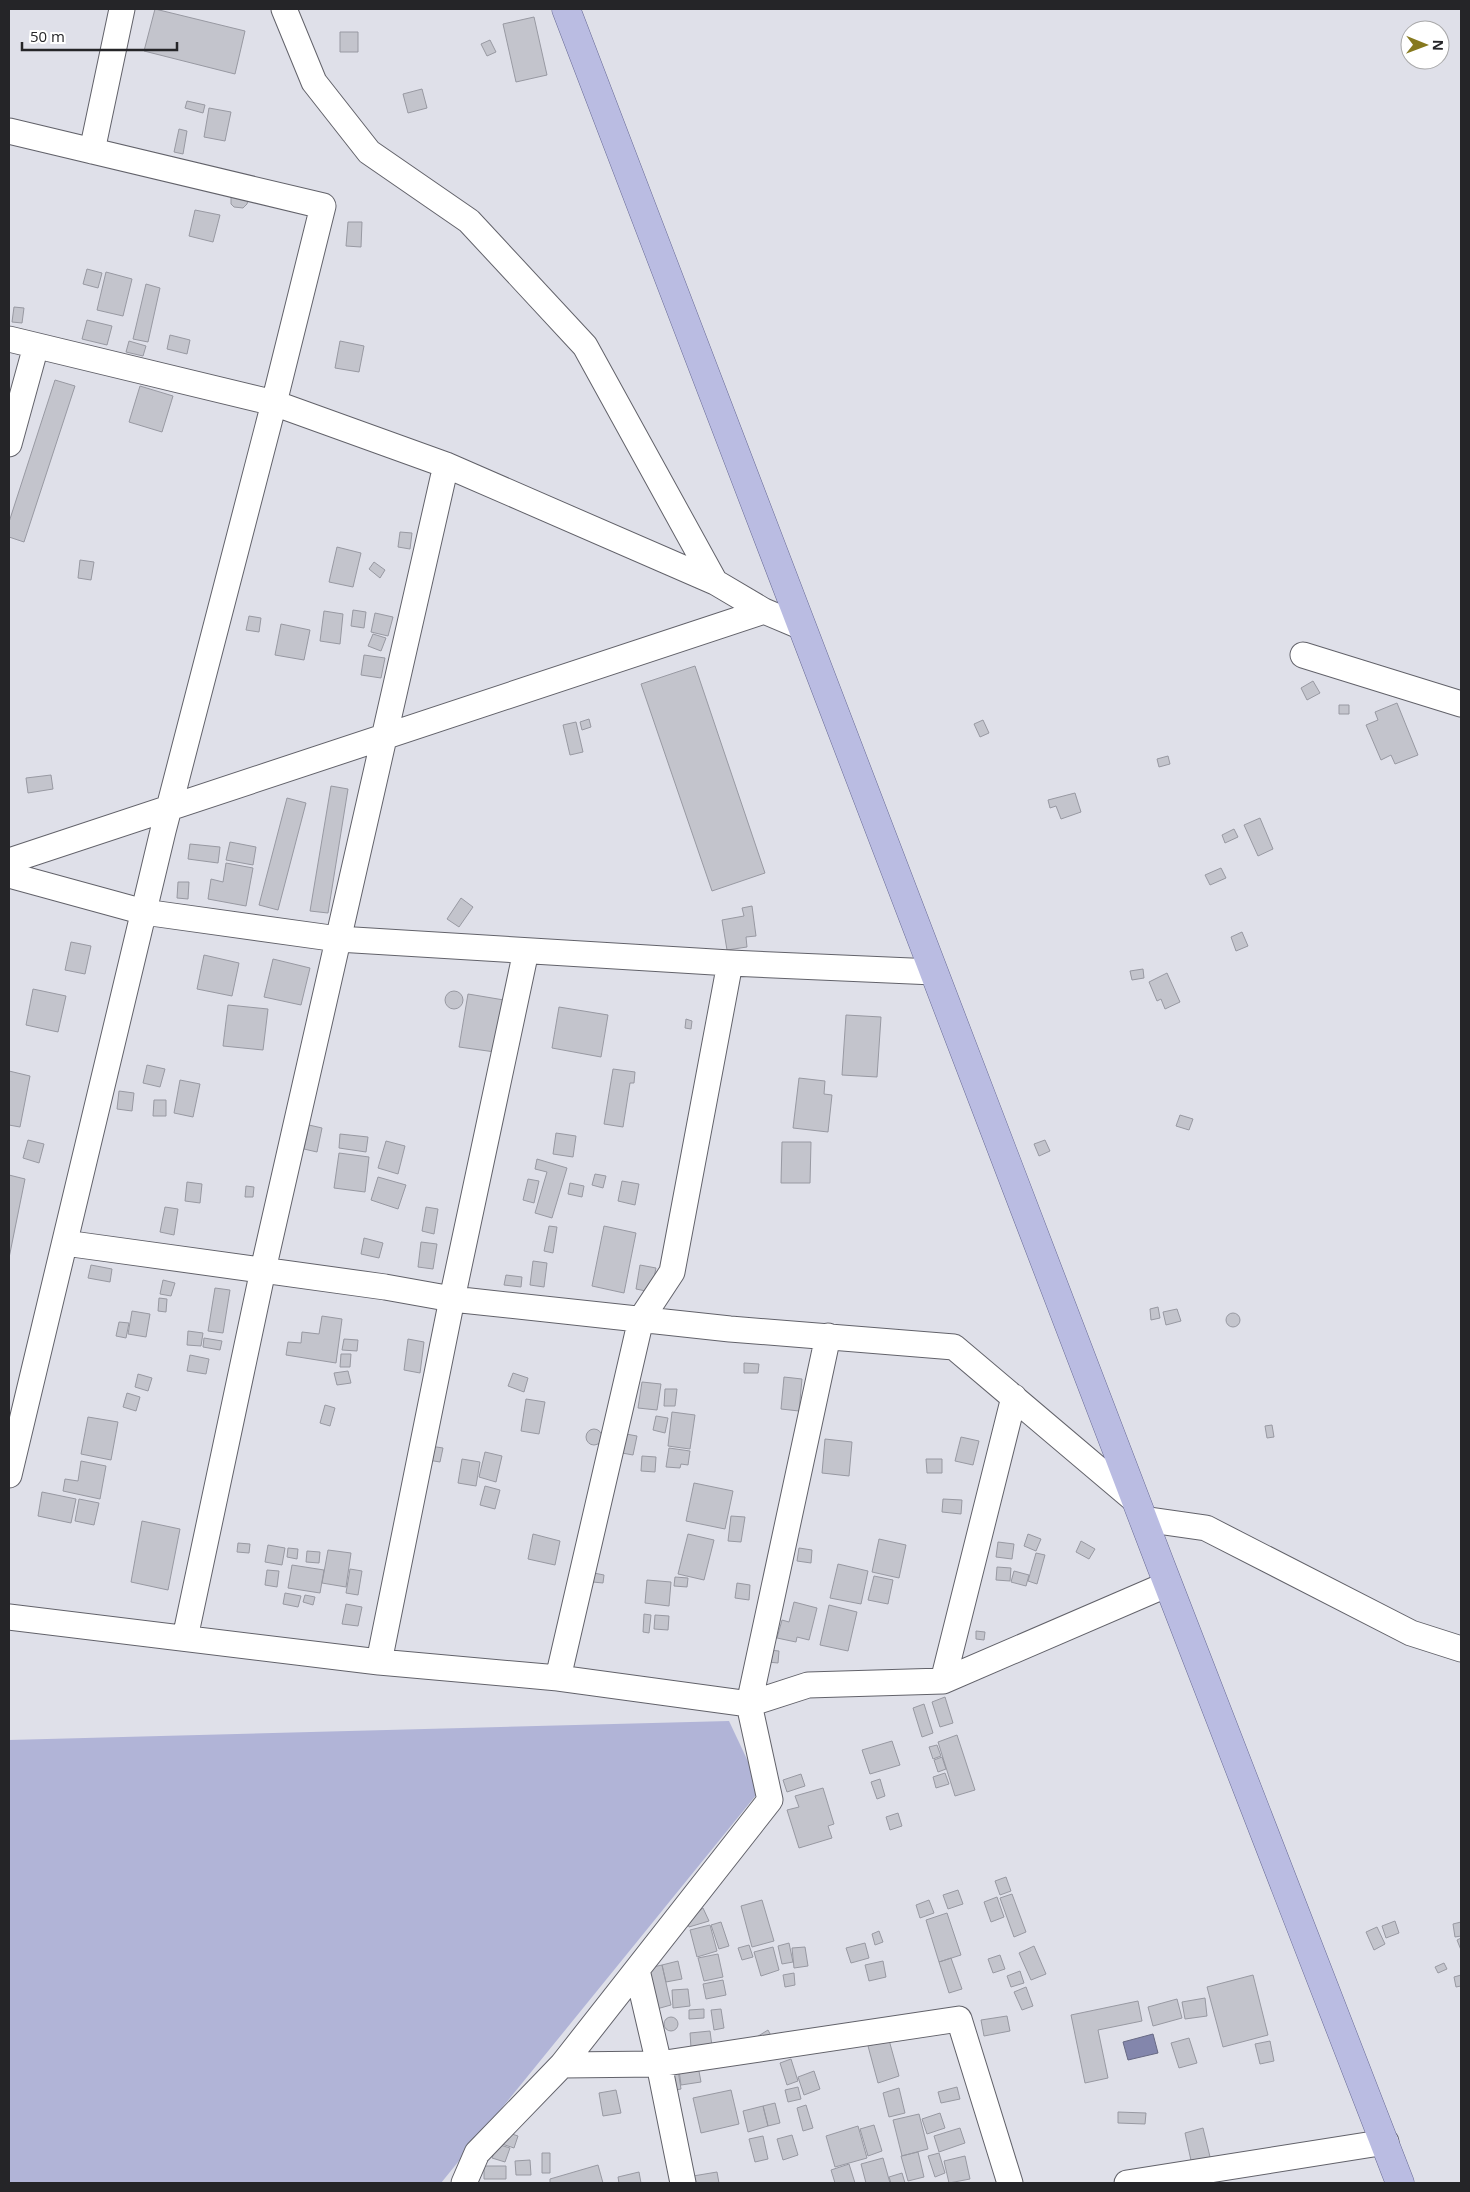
<svg xmlns="http://www.w3.org/2000/svg" width="1470" height="2192" font-family="'Open Sans',sans-serif">
  <style>
    .green { fill: #b1b4d7 }
    .water { fill: #8386ac; stroke: #676984 }
    .building { fill: #c3c4cc; stroke: #9899a2 }
    .lines { fill: none; stroke-linecap: round; stroke-linejoin: round }
    .minor-casing { stroke: #62626a; stroke-width: 27 }
    .major-casing { stroke: #686a95; stroke-width: 29 }
    .minor { stroke: #fff; stroke-width: 25 }
    .major { stroke: #babce2; stroke-width: 28 }
  </style>
  <rect width="100%" height="100%" fill="#dfe0e9"/>
  <path class="green" d="M729,1721L761,1789L441,2183H9V1740Z"/>
  <path class="water" d="M1153,2034L1158,2053L1128,2060L1123,2042Z"/>
  <path class="building" d="M155,9L245,31L235,74L144,51Z
    M534,17L547,75L516,82L503,24Z
    M340,32H358V52H340Z
    M490,40L496,52L487,56L481,44Z
    M422,89L427,108L408,113L403,94Z
    M187,101L205,105L203,113L185,108Z
    M209,108L231,112L225,141L204,137Z
    M179,129L187,131L183,154L174,152Z
    M231,194L248,200L247,204L243,208L234,207L231,204Z
    M195,210L220,215L213,242L189,236Z
    M348,222H362L361,247L346,246Z
    M87,269L102,273L98,288L83,284Z
    M106,272L132,279L123,316L97,310Z
    M146,284L160,288L148,342L133,339Z
    M14,307L24,308L22,323L12,322Z
    M87,320L112,326L107,345L82,339Z
    M170,335L190,340L187,354L167,349Z
    M129,341L146,346L143,356L126,352Z
    M340,341L364,346L359,372L335,368Z
    M55,380L75,386L24,542L9,537V522Z
    M140,386L173,396L162,432L129,422Z
    M400,532L412,533L410,549L398,547Z
    M337,547L361,553L353,587L329,582Z
    M80,560L94,562L91,580L78,578Z
    M374,562L385,570L380,578L369,569Z
    M353,610L366,612L364,628L351,626Z
    M324,611L343,614L340,644L320,641Z
    M375,613L393,617L388,636L371,632Z
    M249,616L261,618L259,632L246,630Z
    M281,624L310,630L304,660L275,655Z
    M373,634L386,638L381,651L368,646Z
    M364,655L385,658L381,678L361,675Z
    M695,666L765,873L712,891L641,684Z
    M1313,681L1320,693L1307,700L1301,688Z
    M1397,703L1418,755L1395,764L1391,755L1381,760L1366,725L1378,720L1375,712Z
    M1339,705H1349V714H1339Z
    M589,719L591,727L582,730L580,722Z
    M983,720L989,733L980,737L974,724Z
    M576,722L583,752L570,755L563,725Z
    M1168,756L1170,764L1159,767L1157,759Z
    M51,775L53,789L28,793L26,778Z
    M331,786L348,789L328,913L310,911Z
    M1075,793L1081,812L1061,819L1056,806L1050,808L1048,800Z
    M287,798L306,803L278,910L259,905Z
    M1260,818L1273,849L1258,856L1244,825Z
    M1234,829L1238,837L1225,843L1222,835Z
    M230,842L256,847L253,865L226,860Z
    M190,844L220,847L218,863L188,859Z
    M226,863L253,868L246,906L208,899L211,879L223,882Z
    M1221,868L1226,878L1210,885L1205,875Z
    M178,882H189L188,899L177,898Z
    M461,898L473,907L459,927L447,919Z
    M752,906L756,936L746,937L747,947L727,950L722,920L744,916L742,908Z
    M1242,932L1248,946L1236,951L1231,937Z
    M71,942L91,946L85,974L65,970Z
    M204,955L239,963L232,996L197,989Z
    M273,959L310,968L301,1005L264,997Z
    M1143,969L1144,978L1132,980L1130,971Z
    M1167,973L1180,1002L1165,1009L1161,999L1157,1001L1149,982Z
    M33,989L66,996L58,1032L26,1025Z
    M445 1000a9 9 0 1 1 18 0a9 9 0 1 1-18 0Z
    M468,994L504,1000L495,1052L459,1047Z
    M228,1005L268,1009L263,1050L223,1046Z
    M559,1007L608,1015L601,1057L552,1048Z
    M846,1015L881,1017L877,1077L842,1075Z
    M686,1019L692,1021L691,1029L685,1028Z
    M147,1065L165,1069L160,1087L143,1083Z
    M613,1069L635,1072L634,1083H630L623,1127L604,1124Z
    M9,1071L30,1076L20,1127L9,1125Z
    M799,1078L825,1081L824,1094L832,1095L828,1132L793,1128Z
    M180,1080L200,1084L193,1117L174,1113Z
    M119,1091L134,1093L132,1111L117,1109Z
    M154,1100H166V1116H153Z
    M1180,1115L1193,1119L1189,1130L1176,1126Z
    M309,1125L322,1128L317,1152L304,1149Z
    M556,1133L576,1136L573,1157L553,1154Z
    M340,1134L368,1137L366,1152L339,1148Z
    M28,1140L44,1144L39,1163L23,1158Z
    M1045,1140L1050,1151L1039,1156L1034,1144Z
    M386,1141L405,1146L398,1174L378,1168Z
    M782,1142H811L810,1183H781Z
    M339,1153L369,1157L365,1192L334,1188Z
    M537,1159L567,1168L552,1218L535,1213L547,1172L535,1169Z
    M595,1174L606,1176L603,1188L592,1185Z
    M9,1175L25,1179L9,1258Z
    M378,1177L406,1185L398,1209L371,1200Z
    M528,1179L539,1181L534,1203L523,1200Z
    M622,1181L639,1184L635,1205L618,1201Z
    M187,1182L202,1184L200,1203L185,1201Z
    M570,1183L584,1186L582,1197L568,1194Z
    M246,1186L254,1187L253,1197H245Z
    M165,1207L178,1209L174,1235L160,1232Z
    M426,1207L438,1209L434,1234L422,1231Z
    M549,1226L557,1227L553,1253L544,1251Z
    M604,1226L636,1233L624,1293L592,1286Z
    M364,1238L383,1243L379,1258L361,1254Z
    M421,1242L437,1244L433,1269L418,1267Z
    M533,1261L547,1263L544,1287L530,1285Z
    M91,1265L112,1269L110,1282L88,1278Z
    M640,1265L656,1268L651,1292L636,1289Z
    M506,1275L522,1277L521,1287L504,1285Z
    M163,1280L175,1283L171,1296L160,1294Z
    M215,1288L230,1290L223,1333L208,1331Z
    M159,1298L167,1299L166,1312L158,1311Z
    M1158,1307L1160,1318L1151,1320L1150,1309Z
    M1177,1309L1181,1321L1166,1325L1163,1312Z
    M132,1311L150,1314L146,1337L128,1334Z
    M1226 1320a7 7 0 1 1 14 0a7 7 0 1 1-14 0Z
    M322,1316L342,1319L336,1363L286,1355L288,1342L301,1343L302,1332L319,1334Z
    M119,1322L129,1323L126,1338L116,1336Z
    M188,1331L203,1333L201,1346L187,1345Z
    M204,1338L222,1341L220,1350L203,1347Z
    M344,1339L358,1340L357,1351L342,1350Z
    M408,1339L424,1342L420,1373L404,1370Z
    M341,1354H351L350,1367H340Z
    M190,1355L209,1359L206,1374L187,1371Z
    M744,1363L759,1364L758,1373H744Z
    M348,1371L351,1383L337,1385L334,1373Z
    M513,1373L528,1378L524,1392L508,1386Z
    M138,1374L152,1378L148,1391L135,1387Z
    M784,1377L802,1379L799,1411L781,1409Z
    M642,1382L661,1384L657,1410L638,1408Z
    M665,1389H677L675,1406H664Z
    M127,1393L140,1397L136,1411L123,1407Z
    M526,1399L545,1402L539,1434L521,1431Z
    M325,1405L335,1408L330,1426L320,1423Z
    M672,1412L695,1415L690,1449L668,1446Z
    M656,1416L668,1418L665,1433L653,1430Z
    M88,1417L118,1422L111,1460L81,1454Z
    M1272,1425L1274,1437L1267,1438L1265,1426Z
    M586 1437a8 8 0 1 1 16 0a8 8 0 1 1-16 0Z
    M626,1434L637,1436L633,1455L622,1453Z
    M961,1437L979,1441L973,1465L955,1461Z
    M825,1439L852,1442L849,1476L822,1473Z
    M430,1446L443,1448L440,1462L428,1460Z
    M669,1448L690,1451L688,1465L681,1464L680,1468L666,1467Z
    M485,1452L502,1456L496,1482L479,1477Z
    M642,1456L656,1457L655,1472L641,1471Z
    M462,1459L480,1462L476,1486L458,1483Z
    M926,1459H942V1473H927Z
    M81,1461L106,1466L100,1499L63,1491L65,1479L78,1481Z
    M694,1483L733,1491L725,1529L686,1521Z
    M485,1486L500,1490L495,1509L480,1505Z
    M42,1492L76,1499L71,1523L38,1516Z
    M79,1499L99,1503L94,1525L75,1521Z
    M943,1499L962,1500L961,1514L942,1512Z
    M731,1516L745,1517L741,1542L728,1541Z
    M142,1521L180,1529L168,1590L131,1582Z
    M533,1534L560,1541L555,1565L528,1559Z
    M688,1534L714,1540L704,1580L678,1574Z
    M1028,1534L1041,1539L1036,1551L1024,1546Z
    M879,1539L906,1545L899,1578L872,1572Z
    M1081,1541L1095,1549L1089,1559L1076,1552Z
    M998,1542L1014,1544L1012,1559L996,1557Z
    M238,1543L250,1544L249,1553L237,1552Z
    M268,1545L285,1548L282,1565L265,1562Z
    M288,1548L298,1549L297,1559L287,1557Z
    M799,1548L812,1550L811,1563L797,1561Z
    M328,1550L351,1553L346,1587L322,1583Z
    M307,1551L320,1552L319,1563L306,1562Z
    M1036,1553L1045,1555L1037,1584L1028,1581Z
    M838,1564L868,1571L861,1604L830,1598Z
    M292,1565L324,1570L320,1593L288,1588Z
    M997,1567L1011,1568L1010,1581L996,1580Z
    M350,1569L362,1571L358,1595L346,1593Z
    M267,1570L279,1571L277,1587L265,1585Z
    M1014,1571L1029,1575L1026,1586L1011,1582Z
    M594,1573L604,1575L603,1583L593,1582Z
    M874,1576L893,1580L888,1604L868,1600Z
    M675,1577L688,1578L687,1587L674,1586Z
    M647,1580L671,1582L669,1606L645,1603Z
    M737,1583L750,1585L749,1600L735,1598Z
    M285,1593L301,1596L298,1607L283,1604Z
    M305,1595L315,1597L313,1605L303,1602Z
    M794,1602L817,1608L809,1640L797,1637L796,1642L777,1638L782,1620L789,1622Z
    M346,1604L362,1607L358,1626L342,1624Z
    M829,1605L857,1612L848,1651L820,1645Z
    M644,1614L651,1615L649,1633L643,1632Z
    M655,1615L669,1616L668,1630L654,1629Z
    M976,1631L985,1632L984,1640L976,1639Z
    M769,1650L779,1651L778,1663L768,1662Z
    M945,1697L953,1723L940,1727L932,1702Z
    M924,1704L933,1733L922,1737L913,1708Z
    M957,1735L975,1790L955,1796L938,1742Z
    M892,1741L900,1765L870,1774L862,1750Z
    M937,1745L941,1756L933,1759L929,1747Z
    M942,1757L946,1769L938,1772L934,1760Z
    M945,1773L949,1784L936,1788L933,1777Z
    M801,1774L805,1786L787,1792L783,1780Z
    M880,1779L885,1796L877,1799L871,1782Z
    M823,1788L834,1824L828,1826L832,1838L799,1848L787,1810L799,1807L795,1796Z
    M898,1813L902,1826L890,1830L886,1817Z
    M1006,1877L1011,1891L1000,1895L995,1881Z
    M958,1890L963,1904L948,1909L943,1895Z
    M1012,1894L1026,1932L1014,1937L1000,1898Z
    M997,1897L1004,1917L991,1922L984,1902Z
    M762,1900L774,1941L752,1947L741,1906Z
    M929,1900L934,1913L920,1918L916,1905Z
    M703,1908L709,1921L689,1927L687,1921Z
    M947,1913L961,1955L939,1962L926,1920Z
    M1395,1921L1399,1933L1386,1938L1382,1926Z
    M721,1922L729,1946L719,1949L711,1925Z
    M1461,1922V1936L1455,1937L1453,1924Z
    M710,1925L717,1951L697,1957L690,1930Z
    M1377,1927L1385,1944L1374,1950L1366,1932Z
    M879,1931L883,1942L875,1945L872,1934Z
    M1461,1938V1950L1457,1940Z
    M789,1943L793,1962L782,1964L778,1946Z
    M865,1943L869,1958L851,1963L846,1948Z
    M749,1945L753,1957L742,1960L738,1948Z
    M1034,1946L1046,1974L1031,1980L1019,1953Z
    M773,1947L779,1970L761,1976L754,1952Z
    M805,1947L808,1966L794,1968L792,1948Z
    M718,1954L723,1977L704,1981L698,1958Z
    M1000,1955L1005,1969L993,1973L988,1959Z
    M951,1958L962,1989L949,1993L939,1962Z
    M678,1961L682,1979L666,1982L662,1965Z
    M883,1961L886,1977L869,1981L865,1965Z
    M1444,1963L1447,1969L1438,1973L1435,1967Z
    M662,1965L671,2005L653,2010L644,1969Z
    M1020,1971L1024,1983L1011,1987L1007,1976Z
    M794,1973L795,1985L785,1987L783,1975Z
    M1253,1975L1268,2035L1223,2047L1207,1987Z
    M1461,1975V1986L1456,1987L1454,1977Z
    M723,1980L726,1995L706,1999L703,1984Z
    M1026,1987L1033,2006L1022,2010L1014,1992Z
    M688,1989L690,2006L673,2008L672,1990Z
    M1205,1998L1207,2016L1185,2019L1182,2002Z
    M1177,1999L1182,2018L1153,2026L1148,2007Z
    M1138,2001L1142,2021L1098,2030L1108,2078L1085,2083L1071,2015Z
    M704,2009V2018L689,2019V2010Z
    M721,2009L724,2028L714,2030L711,2010Z
    M1007,2016L1010,2031L984,2036L981,2020Z
    M664 2024a7 7 0 1 1 14 0a7 7 0 1 1-14 0Z
    M768,2030L774,2041L755,2038Z
    M710,2031L712,2046L691,2048L690,2033Z
    M1189,2038L1197,2063L1179,2068L1171,2043Z
    M889,2040L899,2076L878,2083L868,2046Z
    M1270,2041L1274,2061L1260,2064L1255,2044Z
    M791,2059L798,2081L787,2085L780,2063Z
    M698,2066L701,2082L681,2085L679,2070Z
    M678,2070L681,2089L671,2091L668,2072Z
    M814,2071L820,2089L804,2095L798,2077Z
    M798,2087L801,2099L788,2102L785,2090Z
    M957,2087L960,2099L941,2103L938,2092Z
    M899,2088L905,2113L889,2117L883,2093Z
    M616,2090L621,2113L603,2116L599,2093Z
    M731,2090L739,2124L701,2133L693,2098Z
    M775,2103L780,2123L768,2126L763,2106Z
    M806,2105L813,2128L803,2131L797,2108Z
    M763,2106L768,2126L748,2132L743,2111Z
    M1118,2112L1146,2113L1145,2124L1118,2123Z
    M940,2113L945,2128L927,2134L922,2119Z
    M919,2114L928,2149L902,2156L893,2120Z
    M874,2125L882,2151L868,2156L860,2129Z
    M858,2126L867,2158L835,2167L826,2136Z
    M960,2128L965,2143L939,2152L934,2136Z
    M1203,2128L1211,2161L1192,2165L1185,2133Z
    M503,2131L518,2136L514,2148L499,2143Z
    M792,2135L798,2155L783,2160L777,2139Z
    M763,2136L768,2159L755,2162L749,2139Z
    M497,2144L510,2148L505,2162L492,2158Z
    M918,2152L924,2177L908,2181L901,2156Z
    M542,2153H550V2173H542Z
    M939,2153L945,2173L935,2177L928,2156Z
    M965,2156L970,2179L949,2183L944,2161Z
    M883,2158L890,2183H866L861,2164Z
    M530,2160L531,2175H516L515,2161Z
    M849,2164L855,2183H835L831,2170Z
    M598,2165L603,2183H550V2179Z
    M484,2166H506V2179H484Z
    M639,2172L641,2183H619L618,2177Z
    M717,2172L719,2183H694L693,2176Z
    M902,2173L905,2183H891L889,2177Z"/>
  <g class="lines">
    <g class="minor-casing">
      <path id="minor" d="M284,9L314,82L369,152L469,221L585,346L715,582
        M9,131L323,206L274,403L163,831L9,1475
        M92,151L122,9
        M9,339L274,403L446,465L715,582L764,611L802,627
        M9,444L36,346
        M1303,655L1461,704
        M9,861L764,611
        M9,875L144,912L338,939L730,963L934,972
        M65,1243L385,1287L452,1299L730,1329L954,1347L1137,1502
        M1143,1519L1206,1528L1411,1633L1461,1649
        M9,1617L379,1662L558,1678L749,1704L828,1336
        M185,1638L263,1270L446,465
        M379,1662L452,1299L526,951
        M558,1678L641,1319L672,1272L730,963
        M943,1681L1014,1397
        M637,1970L659,2064L683,2183
        M562,2065L659,2064L959,2019L1010,2183
        M464,2183L477,2153L562,2065L770,1800L749,1704L808,1685L943,1681L1168,1584
        M1127,2183L1386,2142"/>
    </g>
    <g class="major-casing">
      <path id="major" d="M566,9L1161,1566L1400,2183"/>
    </g>
    <use href="#minor" class="minor"/>
    <use href="#major" class="major"/>
  </g>
  <rect width="1470" height="2192" fill="none" stroke="#252528" stroke-width="20"/>
  <g transform="translate(1425 45) rotate(91)"><circle r="24" fill="#ffffff" stroke="#a8a8a9"/>
  <path d="M0-4L9 19L0 12L-9 19Z" fill="#86791e"/>
  <text y="-8" font-size="14" font-weight="bold" text-anchor="middle" fill="#252528">N</text>
  </g>
  <path d="M22 42v8h155v-8" fill="none" stroke="#252528" stroke-width="2.5"/>
  <text x="30" y="42" font-size="15" fill="#252528" stroke="#ffffff" stroke-width="4" paint-order="stroke">50 m</text>
</svg>
